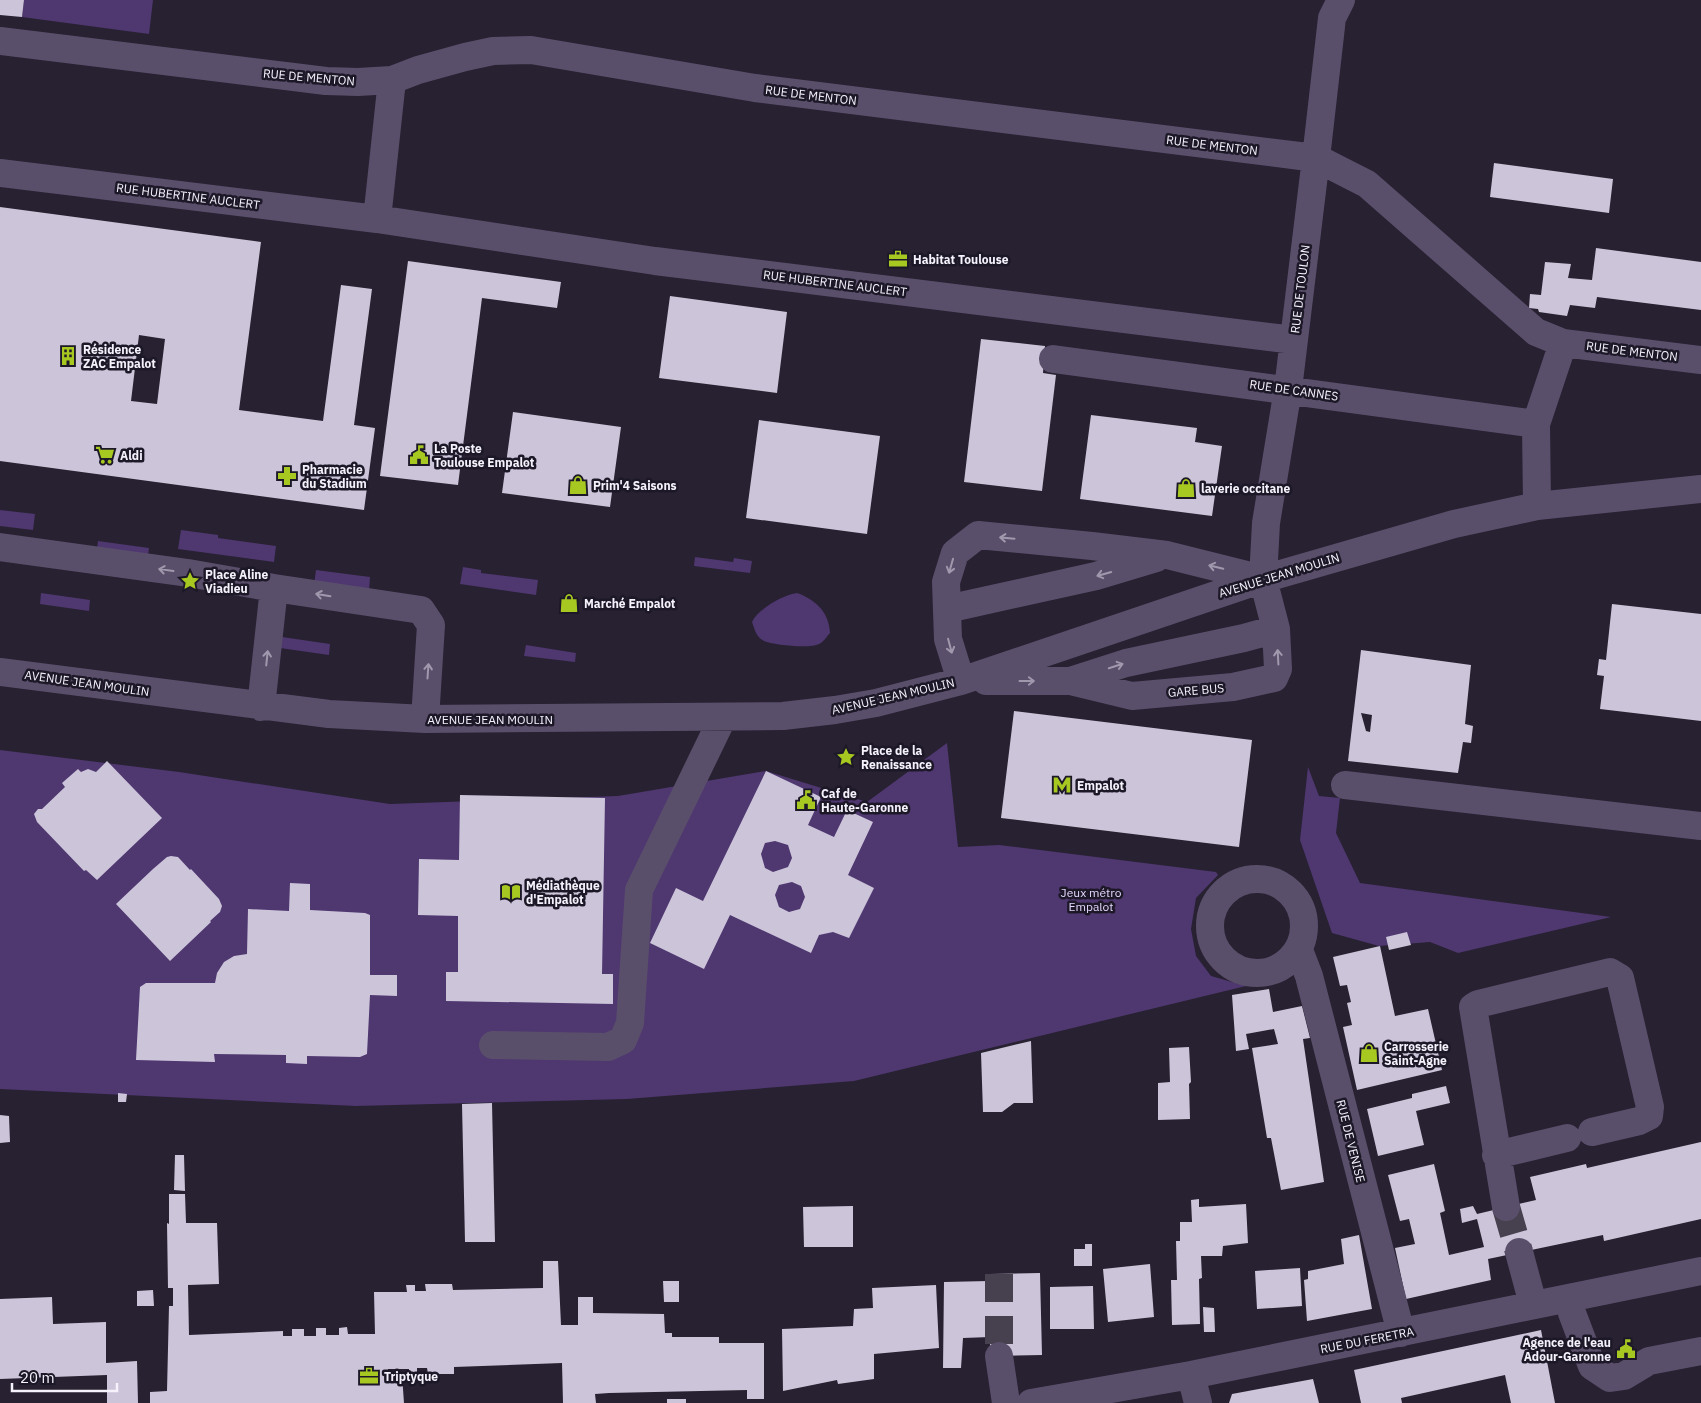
<svg xmlns="http://www.w3.org/2000/svg" width="1701" height="1403" font-family="'IBM Plex Sans',sans-serif">
  <style>
    .green { fill: #4f3770 }
    .building { fill: #ccc5da; fill-rule: evenodd }
    .lines { fill: none; stroke-linecap: round; stroke-linejoin: round }
    .minor-tunnel { stroke: #46404f; stroke-width: 28; stroke-dasharray: 28 14; stroke-linecap: butt }
    .minor { stroke: #5a4f6b; stroke-width: 28 }
    .oneway { stroke: #a098ac }
    .labels { text-anchor: middle; dominant-baseline: central; stroke-width: 5; stroke-linejoin: round; paint-order: stroke }
    .street-label { font-size: 12px; fill: #f5f2fc; stroke: #1d1827 }
    .poi-label { font-size: 12px; font-weight: bold; fill: #f5f2fc; stroke: #1d1827; text-anchor: start }
    .park-label { font-size: 12px; fill: #e3d6fc; stroke: #1d1827 }
  </style>
  <rect width="100%" height="100%" fill="#272131"/>
  <path class="green" d="M24,0H153L149,34L22,17Z
    M0,510L35,514L33,530L0,526Z
    M181,530L218,535V538L276,546L274,562L178,549Z
    M98,541L149,548L147,563L96,556Z
    M695,557L733,562L734,558L752,561L750,573L694,566Z
    M463,567L481,570V573L538,580L536,595L460,584Z
    M316,570L370,577L369,592L314,585Z
    M41,593L90,600L89,611L40,604Z
    M797,593C816,600 829,612 830,633C827,636 823,643 819,644C810,649 773,645 764,641C756,637 755,630 752,622C758,609 783,595 797,593Z
    M282,637L330,644L329,655L280,648Z
    M526,645L576,653L575,662L524,656Z
    M947,743L958,847L999,845L1216,872L1218,875L1196,898L1191,929L1196,956L1211,976L1246,986L854,1081L627,1099L356,1106L0,1089V750L179,772L390,804L618,796L766,771L867,802Z
    M1308,767L1319,796L1340,798L1336,833L1360,883L1611,917L1458,953L1430,942L1379,946L1332,933L1300,840Z"/>
  <path class="building" d="M0,0H24L22,17L0,15Z
    M1494,163L1613,179L1609,213L1490,197Z
    M0,207L261,242L239,410L323,421L341,285L372,289L354,425L375,428L364,510L0,461ZM139,335L165,339L157,404L131,401Z
    M1596,248L1701,262V310L1597,297L1595,308L1570,305L1567,316L1539,312L1538,309L1529,308L1530,294L1541,295L1545,262L1571,264L1568,278L1592,280Z
    M408,261L561,282L557,308L482,298L458,485L380,476Z
    M670,296L787,312L777,393L659,378Z
    M981,339L1045,346L1043,373L1056,375L1042,491L964,482Z
    M513,412L621,427L610,507L502,493Z
    M1091,415L1197,428L1195,442L1222,446L1212,516L1080,499Z
    M759,420L880,436L867,534L746,518Z
    M1612,604L1701,614V721L1600,709L1604,676L1597,675L1599,659L1606,660Z
    M1361,650L1471,665L1465,724L1473,726L1471,743L1463,742L1458,773L1348,761ZM1361,713L1372,715L1370,732L1366,731Z
    M1014,711L1252,740L1239,847L1001,818Z
    M107,761L162,818L97,880L86,870L84,871L37,822L34,814L38,809H42L65,787L62,783L78,769L81,772L88,769L96,772Z
    M766,771L821,797L808,825L834,837L847,810L873,822L848,875L874,888L849,938L833,932L819,935L811,953L730,915L704,969L650,943L676,888L703,901ZM775,841L788,845L792,858L788,867L773,872L765,868L761,854L765,843ZM792,882L801,886L805,897L800,909L789,912L779,907L775,895L779,885Z
    M460,795L605,798L602,974H613V1004L446,1001V972H458V916L418,915L419,859L459,860Z
    M171,856L178,857L190,870L191,869L219,899L222,906L220,912L210,921L211,922L170,961L116,904L153,869L167,857Z
    M290,883L310,884V910L365,913L370,915V975H397V996L370,995L367,1054L360,1057L307,1056V1064L286,1063V1055L214,1054L215,1062L136,1060L140,987L146,983H215L217,973L224,962L234,956L247,954L248,909L289,911Z
    M1407,932L1411,945L1389,950L1386,937Z
    M1380,946L1395,1016L1428,1009L1442,1070L1357,1090L1343,1027L1352,1025L1347,1003L1351,1002L1347,985L1340,986L1333,957Z
    M1269,989L1273,1012L1302,1006L1310,1038L1303,1039L1324,1182L1281,1190L1271,1138H1267L1252,1048L1278,1044L1274,1029L1246,1034L1249,1049L1236,1051L1232,995Z
    M1031,1041L1033,1103H1014L1002,1112H983L981,1053Z
    M1189,1047L1191,1082L1189,1084L1190,1119L1158,1120V1083L1170,1082L1169,1048Z
    M1446,1086L1450,1103L1416,1111L1424,1145L1378,1156L1367,1109L1412,1098V1094Z
    M118,1093L127,1094L126,1102H118Z
    M492,1103L495,1242H465L462,1104Z
    M0,1115L9,1116L10,1142L0,1143Z
    M1701,1142V1219L1604,1241L1603,1235L1488,1259L1491,1280L1406,1299L1395,1248L1415,1244L1409,1219L1400,1221L1388,1175L1434,1164L1445,1211L1440,1213L1449,1255L1484,1247L1477,1219L1462,1223L1460,1209L1473,1206L1477,1214L1536,1200L1530,1177L1586,1164L1587,1168Z
    M175,1155H184L185,1191L174,1190Z
    M169,1194H185L186,1223H217L219,1284L188,1285L189,1335L283,1331V1336H292V1329H304V1336H316V1328H326V1335H339V1328L347,1327L348,1334H375L374,1292H407L406,1285H415V1291H426L425,1284H452L453,1290L543,1288V1261H558L561,1325H578V1297H593V1313L664,1314L665,1333H672V1337H719V1343H764V1399H747V1390L609,1393L595,1394L596,1403H563L562,1363L454,1367V1374H428L427,1368H417V1374L409,1375V1369H388V1375H402L404,1403H150V1392L167,1391L169,1306H173V1288H168L167,1223L169,1224Z
    M1199,1199V1207L1246,1204L1248,1243L1223,1246L1222,1256H1201L1202,1278L1199,1279L1200,1324L1172,1325L1171,1280H1177L1176,1241H1180V1222H1192L1191,1200Z
    M853,1206V1247H804L803,1207Z
    M1359,1235L1372,1309L1307,1321L1304,1280L1308,1279V1271L1344,1264L1341,1239Z
    M1085,1244H1092V1266H1074V1249H1085Z
    M1150,1264L1154,1317L1108,1322L1103,1269Z
    M1300,1268L1302,1306L1257,1309L1255,1271Z
    M1040,1273L1042,1355L990,1356V1337L963,1338L961,1368H943L944,1282L989,1281V1274Z
    M663,1281H679V1302H664Z
    M936,1285L939,1348L874,1354V1379L838,1384L837,1380L783,1391L782,1329L853,1326L854,1309L873,1308L872,1288Z
    M1093,1286L1094,1329H1050V1287Z
    M153,1290L154,1306H137V1291Z
    M52,1297L53,1324L106,1322V1363L137,1361L138,1403H107V1375L0,1379V1299Z
    M1203,1307L1214,1308L1215,1332H1204Z
    M1541,1330L1555,1403H1511L1505,1375L1401,1398L1402,1403H1361L1354,1370Z
    M1313,1379L1319,1403H1229L1232,1394Z
    M667,1399H686V1403H667Z"/>
  <g class="lines">
    <path class="minor-tunnel" d="M1506,1207L1519,1252
      M999,1274V1356"/>
    <path class="minor" d="M0,41L326,81L358,82L392,80L418,70L465,57L493,51L531,50L755,88L1316,158L1367,184L1536,332L1563,343L1536,424L1537,506
      M0,173L377,219L392,80
      M377,219L655,261L1294,340
      M1563,343L1701,360
      M1053,359L1536,424
      M0,547L188,573L274,588L261,707
      M274,588L421,610L431,625L425,719
      M947,609L1096,576L1156,558
      M0,672L329,714L425,719L783,716L835,710L876,703L961,681L1263,579L1454,524L1537,506L1701,489
      M961,681L948,639L946,582L955,553L978,535L1092,546L1167,555L1263,579
      M986,681H1070L1132,696L1233,687L1274,678L1278,669L1276,629L1263,579L1266,523L1288,389L1316,158L1332,18L1341,0
      M1070,681L1126,663L1244,638L1276,629
      M1345,785L1701,826
      M1210 926a47 47 0 1 1 94 0a47 47 0 1 1-94 0Z
      M1299,950L1309,976L1401,1333
      M493,1045L608,1047L623,1040L630,1023L639,890L723,717
      M1496,1155L1567,1138
      M1506,1207L1473,1007L1478,1004L1610,972L1620,978L1650,1107L1649,1116L1639,1121L1592,1132
      M1519,1252L1533,1304
      M1570,1298L1572,1313L1592,1366L1610,1378L1624,1376L1649,1361L1701,1351
      M999,1356L1006,1403
      M1191,1375L1198,1403
      M1031,1403L1191,1375L1701,1271"/>
  </g>
  <defs><path id="oneway-shaft" d="M-6 0H5M1.5-3L5.5 0L1.5 3" fill="none" stroke-width="1.6" stroke-linecap="round" stroke-linejoin="round" transform="scale(1.25)"/></defs>
  <g class="oneway">
    <use href="#oneway-shaft" transform="translate(1007 538) rotate(-175)"/>
    <use href="#oneway-shaft" transform="translate(951 566) rotate(106)"/>
    <use href="#oneway-shaft" transform="translate(1216 567) rotate(-166)"/>
    <use href="#oneway-shaft" transform="translate(166 570) rotate(-172)"/>
    <use href="#oneway-shaft" transform="translate(1104 574) rotate(164)"/>
    <use href="#oneway-shaft" transform="translate(323 595) rotate(-171)"/>
    <use href="#oneway-shaft" transform="translate(950 646) rotate(75)"/>
    <use href="#oneway-shaft" transform="translate(1278 657) rotate(-93)"/>
    <use href="#oneway-shaft" transform="translate(267 658) rotate(-84)"/>
    <use href="#oneway-shaft" transform="translate(1116 666) rotate(-18)"/>
    <use href="#oneway-shaft" transform="translate(428 671) rotate(-86)"/>
    <use href="#oneway-shaft" transform="translate(1027 681)"/>
  </g>
  <defs>
    <g id="office-bare" transform="scale(1.5)"><path d="M-6-3h4V-5.5h4V-3h4V5H-6ZM-1-4.5V-3h2v-1.5ZM-6 0V1H6V0Z" fill="#a7c820" stroke="#1d1827" stroke-width="2.5" paint-order="stroke"/></g>
    <g id="building-bare" transform="scale(1.5)"><path d="M-4-6H4V6H1V3H-1V6H-4ZM-2.5-4.3h1.7v1.8h-1.7ZM.8-4.3h1.7v1.8H.8ZM-2.5-1h1.7V.8h-1.7ZM.8-1h1.7V.8H.8Z" fill="#a7c820" stroke="#1d1827" stroke-width="2.5" paint-order="stroke"/></g>
    <g id="supermarket-bare" transform="scale(1.5)"><path d="M-6-5.5h2.5l.6 2H6L4.5 2H-2.5L-4.4-4H-6ZM-1.5 3.2a1.3 1.3 0 1 0 .1 0ZM3 3.2a1.3 1.3 0 1 0 .1 0Z" fill="#a7c820" stroke="#1d1827" stroke-width="2.5" paint-order="stroke"/></g>
    <g id="civic-bare" transform="scale(1.5)"><path d="M-.6-6.5H3V-4.5H.6V-3L4-1V1h2V6H-6V1h2V-1L-.6-3ZM-1.2 2.5V6h2.4V2.5Z" fill="#a7c820" stroke="#1d1827" stroke-width="2.5" paint-order="stroke"/></g>
    <g id="pharmacy-bare" transform="scale(1.5)"><path d="M-2-6h4v4h4v4h-4v4h-4v-4h-4v-4h4Z" fill="#a7c820" stroke="#1d1827" stroke-width="2.5" paint-order="stroke"/></g>
    <g id="shop-bare" transform="scale(1.5)"><path d="M-5-2.5h2.3a2.7 3.5 0 0 1 5.4 0H5L5.5 6h-11ZM-1.5-2.5h3a1.5 2.3 0 0 0-3 0Z" fill="#a7c820" stroke="#1d1827" stroke-width="2.5" paint-order="stroke"/></g>
    <g id="sight-bare" transform="scale(1.5)"><path d="M0-6L1.8-2.2L6-1.7L2.9 1.2L3.7 5.4L0 3.3L-3.7 5.4L-2.9 1.2L-6-1.7L-1.8-2.2Z" fill="#a7c820" stroke="#1d1827" stroke-width="2.5" paint-order="stroke"/></g>
    <g id="metro-bare" transform="scale(1.5)"><path d="M-5.5 5V-5H-3L0 0L3-5H5.5V5H3V-.5L0 4L-3-.5V5Z" fill="#a7c820" stroke="#1d1827" stroke-width="2.5" paint-order="stroke"/></g>
    <g id="library-bare" transform="scale(1.5)"><path d="M-6-4Q-3-5.5-.7-3.5V5Q-3 3-6 4ZM6-4Q3-5.5 .7-3.5V5Q3 3 6 4Z" fill="#a7c820" stroke="#1d1827" stroke-width="2.5" paint-order="stroke"/></g>
  </defs>
  <g fill-rule="evenodd">
    <use href="#office-bare" x="898" y="259"/>
    <use href="#building-bare" x="68" y="356"/>
    <use href="#supermarket-bare" x="105" y="455"/>
    <use href="#civic-bare" x="419" y="455"/>
    <use href="#pharmacy-bare" x="287" y="476"/>
    <use href="#shop-bare" x="578" y="485"/>
    <use href="#shop-bare" x="1186" y="488"/>
    <use href="#sight-bare" x="190" y="581"/>
    <use href="#shop-bare" x="569" y="603"/>
    <use href="#sight-bare" x="846" y="757"/>
    <use href="#metro-bare" x="1062" y="785"/>
    <use href="#civic-bare" x="806" y="800"/>
    <use href="#library-bare" x="511" y="892"/>
    <use href="#shop-bare" x="1369" y="1053"/>
    <use href="#civic-bare" x="1626" y="1349"/>
    <use href="#office-bare" x="369" y="1376"/>
  </g>
  <g class="labels">
    <g class="street-label">
      <text transform="translate(309 77) rotate(5)">RUE DE MENTON</text>
      <text transform="translate(811 95) rotate(7)">RUE DE MENTON</text>
      <text transform="translate(1212 145) rotate(7)">RUE DE MENTON</text>
      <text transform="translate(188 196) rotate(7)">RUE HUBERTINE AUCLERT</text>
      <text transform="translate(835 283) rotate(7)">RUE HUBERTINE AUCLERT</text>
      <text transform="translate(1300 289) rotate(-83)">RUE DE TOULON</text>
      <text transform="translate(1632 351) rotate(7)">RUE DE MENTON</text>
      <text transform="translate(1294 390) rotate(8)">RUE DE CANNES</text>
      <text transform="translate(1279 575) rotate(-17)">AVENUE JEAN MOULIN</text>
      <text transform="translate(87 683) rotate(8)">AVENUE JEAN MOULIN</text>
      <text transform="translate(1196 690) rotate(-5)">GARE BUS</text>
      <text transform="translate(893 696) rotate(-13)">AVENUE JEAN MOULIN</text>
      <text x="490" y="719">AVENUE JEAN MOULIN</text>
      <text transform="translate(1351 1141) rotate(76)">RUE DE VENISE</text>
      <text transform="translate(1367 1340) rotate(-11)">RUE DU FERETRA</text>
    </g>
    <g class="poi-label">
      <text x="913" y="259">Habitat Toulouse</text>
      <text x="83" y="349">Résidence<tspan x="83" dy="14">ZAC Empalot</tspan></text>
      <text x="434" y="448">La Poste<tspan x="434" dy="14">Toulouse Empalot</tspan></text>
      <text x="120" y="455">Aldi</text>
      <text x="302" y="469">Pharmacie<tspan x="302" dy="14">du Stadium</tspan></text>
      <text x="593" y="485">Prim'4 Saisons</text>
      <text x="1201" y="488">laverie occitane</text>
      <text x="205" y="574">Place Aline<tspan x="205" dy="14">Viadieu</tspan></text>
      <text x="584" y="603">Marché Empalot</text>
      <text x="861" y="750">Place de la<tspan x="861" dy="14">Renaissance</tspan></text>
      <text x="1077" y="785">Empalot</text>
      <text x="821" y="793">Caf de<tspan x="821" dy="14">Haute-Garonne</tspan></text>
      <text x="526" y="885">Médiathèque<tspan x="526" dy="14">d'Empalot</tspan></text>
      <text x="1384" y="1046">Carrosserie<tspan x="1384" dy="14">Saint-Agne</tspan></text>
      <text x="1611" y="1342" text-anchor="end">Agence de l'eau<tspan x="1611" dy="14">Adour-Garonne</tspan></text>
      <text x="384" y="1376">Triptyque</text>
    </g>
    <g class="park-label">
      <text x="1091" y="892">Jeux métro<tspan x="1091" dy="14">Empalot</tspan></text>
    </g>
  </g>
  <path d="M12 1383v8h105v-8" fill="none" stroke="#f5f2fc" stroke-width="2.5"/>
  <text x="20" y="1383" font-size="15" fill="#f5f2fc" stroke="#1d1827" stroke-width="4" paint-order="stroke">20 m</text>
</svg>
